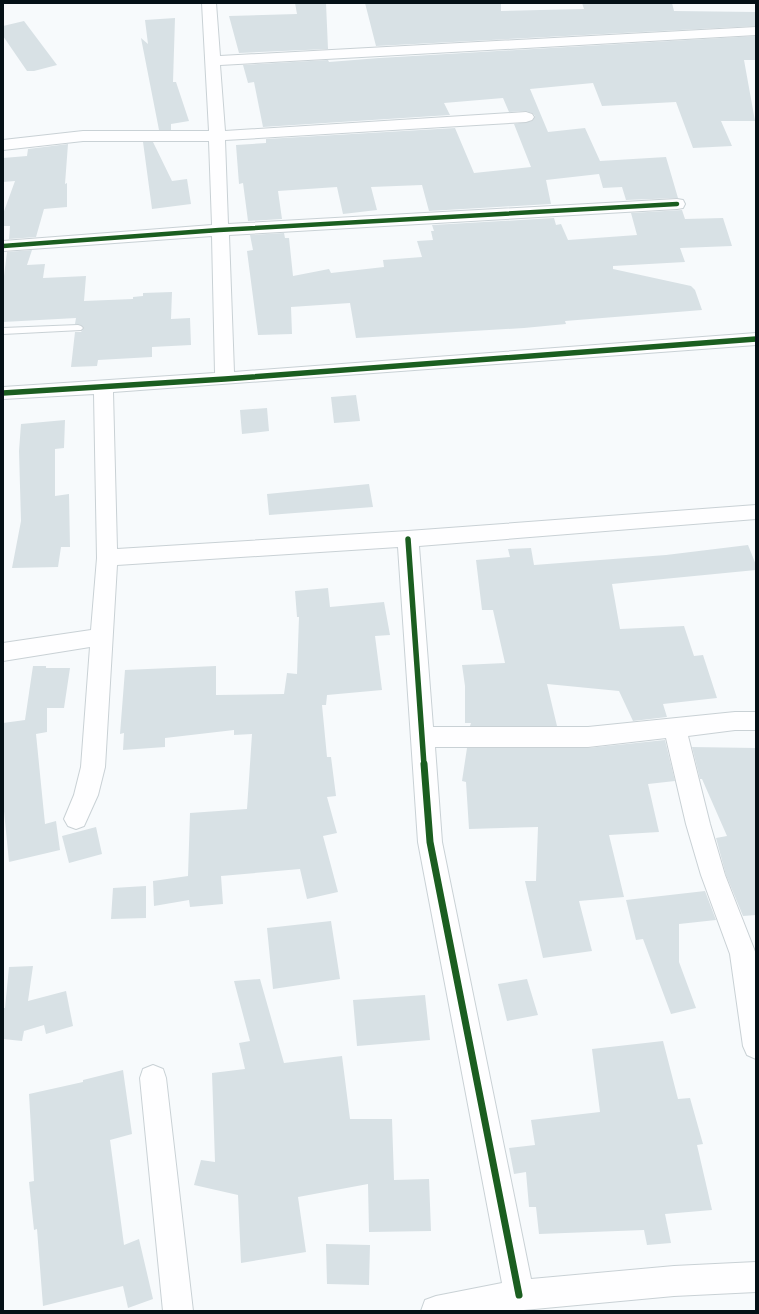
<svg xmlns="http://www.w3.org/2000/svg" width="759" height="1314" font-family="Signika,sans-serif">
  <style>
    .building { fill: #d8e1e5 }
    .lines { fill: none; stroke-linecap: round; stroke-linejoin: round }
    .lane-casing { stroke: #c9d1d5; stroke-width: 2 }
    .street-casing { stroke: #c9d1d5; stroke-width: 2 }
    .lane { fill: #fefeff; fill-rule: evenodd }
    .street { fill: #fefeff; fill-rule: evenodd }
    .cycleway-far2-casing { stroke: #fff; stroke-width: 6 }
    .cycleway-far1-casing { stroke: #fff; stroke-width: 8 }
    .cycleway-casing { stroke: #fff; stroke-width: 10 }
    .cycleway-far2 { stroke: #1b5e20; stroke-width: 4.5 }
    .cycleway-far1 { stroke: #1b5e20; stroke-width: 5.5 }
    .cycleway { stroke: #1b5e20; stroke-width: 7 }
  </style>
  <rect width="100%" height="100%" fill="#f7fafc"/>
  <path class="building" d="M295,3H326L328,49L239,53L229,16L297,14Z
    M365,3H501V11L584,9L582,3H672L674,11L756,12V26L376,46Z
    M175,18L173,82H176L189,121L171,124V130H159L141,38L148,44L145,20Z
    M24,21L57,65L34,71H27L3,36V26Z
    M756,36V60H744L755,121H721L732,146L693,148L676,102L602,106L593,83L530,89L548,132L585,128L600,161L666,157L678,198L626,200L622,187L603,188L599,174L546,180L551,204L429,211L422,185L371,187L377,210L343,214L337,187L278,191L282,219L248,221L243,183L239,184L236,145L266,143V139L455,128L474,173L531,167L514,124L532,121L535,116L532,113L526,111L509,112L503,98L444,103L450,115L263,127L254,82L248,83L243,65L328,60L329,62L379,58Z
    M143,142H153L172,181L187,179L191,204L152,209Z
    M68,144L65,184L67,183V207L44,209L36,237L9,239L10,226H3V214L15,181L3,182V158L27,156L28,149Z
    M682,210L685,219L723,218L732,246L680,248L685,262L613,266V269L691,286L695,290L702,310L565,321L566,324L524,328L356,338L350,303L291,307L292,334L258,335L247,251L253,250L250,235L284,233L285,238H289L293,276L329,269L331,273L384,267L383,260L422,257L417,241L433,240L431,231H434L432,225L554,218L556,225L561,224L568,240L637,235L631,213Z
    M32,250L27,265L45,264L43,278L86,276L84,301L133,299V297L143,296V293L172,292L171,319L190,318L191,345L152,347V357L98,360L97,366L71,367L75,332H81L84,328L81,325L75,324L76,318L3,322V284L7,252Z
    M356,395L360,421L334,423L331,397Z
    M267,408L269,431L242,434L240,410Z
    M65,420L64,448L55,449V496L69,494L70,547H61L58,567L12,568L21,521L19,451L21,424Z
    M369,484L373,507L269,515L267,494Z
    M748,545L756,565V570L612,584L620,629L684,626L694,656L703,655L717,698L663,704L667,717L633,721L619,691L547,684L557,726H470L471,723H465V686L462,665L505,663L493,610H482L476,560L510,557L508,549L531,548L534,565L666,555Z
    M328,588L330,607L384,602L390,635L375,636L382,690L327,695L326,705H322L327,757H331L336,796L327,797L337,833L323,836L338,892L307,899L300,869L221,876L223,904L190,907L189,900L154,906L153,881L188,876L190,813L247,809L252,734L234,735V730L165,738V747L123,750L124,733L120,734L125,670L216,666V695L284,694L287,673L297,674L299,617H297L295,591Z
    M33,666H46V668H70L64,708H47V732L36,734L45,824L56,821L60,850L9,862L3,801V723L25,720Z
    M665,740L675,781L648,784L659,832L609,835L624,897L579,901L592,951L543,958L525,881H536L538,827L469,829L466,782L462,781L467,748H588Z
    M692,747L756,748V915L743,916L726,875L716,838L727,836L702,779H700Z
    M96,827L102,854L69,863L62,836Z
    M146,886V918L111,919L113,888Z
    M705,891L716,920L679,924V962L696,1008L671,1014L643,939L636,940L626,900Z
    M331,921L340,979L273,989L267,928Z
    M33,966L28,1001L66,991L73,1026L46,1034L44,1025L24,1031L22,1041L3,1039V1008H5L9,967Z
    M260,979L284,1063L342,1056L350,1119H392L394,1180L429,1179L431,1231L369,1232L368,1184L298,1197L306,1252L241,1263L238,1195L194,1185L201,1160L215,1162L212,1073L245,1069L239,1043L250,1041L234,981Z
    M527,979L538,1015L507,1021L498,984Z
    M425,995L430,1040L357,1046L353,1000Z
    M663,1041L678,1099L690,1098L703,1144L697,1145L712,1210L665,1214L671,1243L647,1245L644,1230L539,1234L536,1207H529L526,1172L514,1174L509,1148L535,1145L531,1120L600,1112L592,1049Z
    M123,1070L132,1134L110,1140L124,1245L139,1239L153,1299L128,1308L123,1286L43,1306L37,1229L34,1230L29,1182L34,1181L29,1094L83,1082V1080Z
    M326,1244L370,1245L369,1285L327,1284Z"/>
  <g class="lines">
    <g class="lane-casing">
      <path id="lane" d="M78,325L81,326L83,328L81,330L3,334V328Z"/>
    </g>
    <g class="street-casing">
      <path id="street" d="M202,3H216L220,56L756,27V35L220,65L225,131L526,112L532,114L534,117L532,120L526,122L225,140L228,224L677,199L683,200L685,204L683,208L677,209L229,235L234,372L756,333V345L113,392L117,549L408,531L756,505V519L419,546L433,727H588L735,712H756V730H735L688,736L710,824L725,875L756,954V1059L747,1055L743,1046L730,954L701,875L686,824L666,738L588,747H435L442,842L531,1279L674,1266L756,1262V1292L674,1296L513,1311H421L425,1300L436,1296L502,1283L418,842L398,547L117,565L105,767L98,795L84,826L76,829L68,826L64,819L74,795L81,767L90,647L3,661V643L91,630L97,558L94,394L3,399V387L215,373L212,236L3,251V241L212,225L209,141H83L3,150V140L83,131H209Z
        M153,1065L163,1069L166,1078L193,1311H163L140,1078L143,1069Z"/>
    </g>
    <use href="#lane" class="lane"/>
    <use href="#street" class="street"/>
    <g class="cycleway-far2-casing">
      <path id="cycleway-far2" d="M3,246L219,230L677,204"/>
    </g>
    <g class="cycleway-far1-casing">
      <path id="cycleway-far1" d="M3,393L225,379L756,339
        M408,539L424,765"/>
    </g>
    <g class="cycleway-casing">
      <path id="cycleway" d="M424,764L430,842L519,1295"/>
    </g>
    <use href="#cycleway-far2" class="cycleway-far2"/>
    <use href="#cycleway-far1" class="cycleway-far1"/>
    <use href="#cycleway" class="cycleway"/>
  </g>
  <rect width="759" height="1314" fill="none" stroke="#041016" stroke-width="8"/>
</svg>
